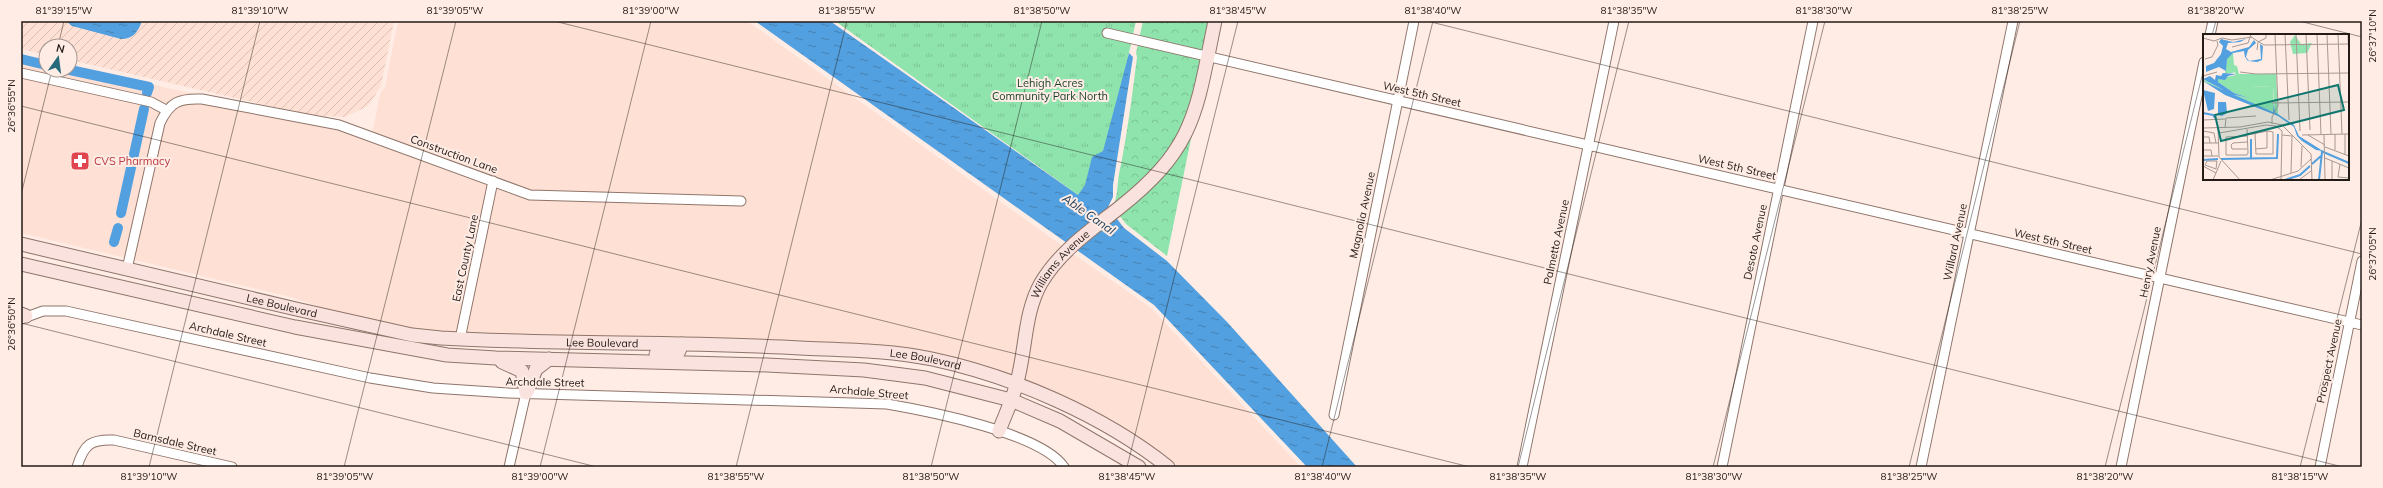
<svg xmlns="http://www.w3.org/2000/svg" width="2383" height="488" font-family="Mulish,sans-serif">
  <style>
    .built { fill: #fee0d4 }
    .industrial { fill: url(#industrial-furrows) }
    .forest { fill: url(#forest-crowns) }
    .park { fill: url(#park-tufts) }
    .water { fill: url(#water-ripples) }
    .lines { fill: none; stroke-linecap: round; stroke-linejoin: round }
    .canal { stroke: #52a0df; stroke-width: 10 }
    .street-casing { stroke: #8f756a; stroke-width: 11 }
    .secondary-casing { stroke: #8f756a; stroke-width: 15 }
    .street { stroke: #fff; stroke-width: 9 }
    .secondary { stroke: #fae2de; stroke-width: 13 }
    .ticks { fill: none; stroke: #241a16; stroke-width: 1; stroke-opacity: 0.45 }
    .labels { text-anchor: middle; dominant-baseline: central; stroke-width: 4; stroke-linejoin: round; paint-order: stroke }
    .park-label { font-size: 11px; fill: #173e27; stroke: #feece5 }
    .street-label { font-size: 11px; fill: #241a16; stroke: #feece5 }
    .health-label { font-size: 11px; fill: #be3a42; stroke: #feece5; text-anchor: start }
    .water-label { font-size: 12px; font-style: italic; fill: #1c3c57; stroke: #feece5 }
    .inset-river { fill: none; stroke: #52a0df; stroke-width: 2 }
    .inset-road { fill: none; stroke: #a79892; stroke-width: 1 }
    .view { fill: #0f766e; fill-opacity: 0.15; stroke: #0f766e; stroke-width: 2 }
    .inset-edge { fill: none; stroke: #241a16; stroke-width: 2 }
    .neatline { fill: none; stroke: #241a16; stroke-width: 1.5 }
    .ticks-label { font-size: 10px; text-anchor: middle; fill: #241a16 }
  </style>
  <defs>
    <pattern id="industrial-furrows" width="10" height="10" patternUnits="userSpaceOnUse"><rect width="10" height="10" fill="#fee0d4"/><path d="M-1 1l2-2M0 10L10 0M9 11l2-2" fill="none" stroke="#dac0b5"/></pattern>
    <pattern id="forest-crowns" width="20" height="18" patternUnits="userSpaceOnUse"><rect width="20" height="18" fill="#8fe4ae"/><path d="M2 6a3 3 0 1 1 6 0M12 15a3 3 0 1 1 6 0" fill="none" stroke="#7bc395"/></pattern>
    <pattern id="park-tufts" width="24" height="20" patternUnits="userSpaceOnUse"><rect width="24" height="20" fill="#8fe4ae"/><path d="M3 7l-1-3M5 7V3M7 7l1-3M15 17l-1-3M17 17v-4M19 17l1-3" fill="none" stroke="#7bc395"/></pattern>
    <pattern id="water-ripples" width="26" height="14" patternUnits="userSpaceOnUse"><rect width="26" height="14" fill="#52a0df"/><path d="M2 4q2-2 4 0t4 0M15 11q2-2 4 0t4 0" fill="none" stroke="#4482b4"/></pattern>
  </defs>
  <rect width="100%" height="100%" fill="#feece5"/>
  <path class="built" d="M398,21H747L1064,247L1056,253L1013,376L960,360L441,333L413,329L340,314L291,297L21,233V54L46,60V70H70V65L372,136L380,94L385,87Z
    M1072,253L1151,308L1301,467H1176L1114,425L1023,379L1036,309L1045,286Z"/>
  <path class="industrial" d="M21,21H394L381,86L368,106L345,117L309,115L70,60V46H46V55L21,49Z"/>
  <path class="forest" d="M1143,21H1210L1189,118L1162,163L1113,206C1118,196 1117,185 1119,174C1127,136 1132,97 1137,57L1136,53Z
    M1192,134L1167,256L1126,224L1119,215C1149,190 1174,168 1192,134Z"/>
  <path class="park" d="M835,21H1136L1095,207Z"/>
  <path class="water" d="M66,21H142C138,32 133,39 121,39L72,26Z
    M755,21H830L1078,195L1085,185L1092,157L1103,151L1129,53L1133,57L1113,185V197L1108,207L1124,228L1167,261L1228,323L1357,467H1307L1154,305Z"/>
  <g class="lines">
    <path class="canal" d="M21,59L46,65
      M70,70L149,87L147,93
      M121,213L144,109
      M114,242L118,228"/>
    <g class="street-casing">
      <path id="street" d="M1107,33L2362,325
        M2210,35L2213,21
        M21,73L151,102L166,110
        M127,269L160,123C170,102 179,98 202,99L339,125L530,195L741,201
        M21,319L43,311H66L370,378L433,388L508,393L887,404C928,411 1041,433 1064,467
        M460,339L493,181
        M1334,415L1414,21
        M77,467C84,444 91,439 114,440L232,467
        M509,467L526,393
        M1522,467L1614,21
        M1722,467L1813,21
        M1921,467L2013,21
        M2121,467L2204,62
        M2320,467L2362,261"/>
    </g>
    <g class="secondary-casing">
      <g id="secondary">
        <path id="s1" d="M21,244L296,309L412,335L441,338C560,345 680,341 800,348C844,350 889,350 932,359C1012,376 1103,415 1168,467"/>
        <path d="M21,264L295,327L447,355L496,358L767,365L864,370L925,378L1011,400L1060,421L1139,467"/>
        <path d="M21,314L26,316"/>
        <path d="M656,354L678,353L682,344"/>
        <path d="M502,362L522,371L526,393"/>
        <path d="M527,392L536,369L549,359"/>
        <path id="s2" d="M999,431C1005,415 1013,399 1017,382C1026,350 1024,313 1041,283C1060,251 1091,230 1119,208C1196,147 1196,112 1215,21"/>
      </g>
    </g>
    <use href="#street" class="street"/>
    <use href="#secondary" class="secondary"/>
  </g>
  <path class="ticks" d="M554,21L2343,467M1427,21L2362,254M2299,21L2362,37M2212,35L2216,21M58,46L64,21M21,106L1470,467M21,195L52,70M21,323L597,467M149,467L260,21M344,467L456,21M540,467L651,21M736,467L847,21M931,467L1042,21M1127,467L1238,21M1322,467L1433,21M1518,467L1629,21M1713,467L1825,21M1909,467L2020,21M2105,467L2204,68M2300,467L2362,219"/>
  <defs>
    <g id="pharmacy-square" transform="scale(1)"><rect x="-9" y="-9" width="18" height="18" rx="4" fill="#e0444e" stroke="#feece5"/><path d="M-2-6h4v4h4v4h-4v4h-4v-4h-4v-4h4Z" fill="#fff"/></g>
  </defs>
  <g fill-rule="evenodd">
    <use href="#pharmacy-square" x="80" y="161"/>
  </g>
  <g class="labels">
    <g class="park-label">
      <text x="1050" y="83">Lehigh Acres<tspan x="1050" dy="13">Community Park North</tspan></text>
    </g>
    <g class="street-label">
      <text transform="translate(1422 94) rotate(13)">West 5th Street</text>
      <text transform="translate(454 154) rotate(20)">Construction Lane</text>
      <text transform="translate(1737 167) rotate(13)">West 5th Street</text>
      <text transform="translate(1362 215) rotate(-78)">Magnolia Avenue</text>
      <text transform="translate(2053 241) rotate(13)">West 5th Street</text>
      <text transform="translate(1556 242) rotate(-78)">Palmetto Avenue</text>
      <text transform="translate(1755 242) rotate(-78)">Desoto Avenue</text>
      <text transform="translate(1955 242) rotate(-78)">Willard Avenue</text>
      <text transform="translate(465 258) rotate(-78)">East County Lane</text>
      <text transform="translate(2150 262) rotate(-79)">Henry Avenue</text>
      <text stroke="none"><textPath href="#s2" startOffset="181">Williams Avenue</textPath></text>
      <text stroke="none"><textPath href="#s1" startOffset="268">Lee Boulevard</textPath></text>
      <text transform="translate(228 334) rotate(13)">Archdale Street</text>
      <text stroke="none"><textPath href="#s1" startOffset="592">Lee Boulevard</textPath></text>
      <text stroke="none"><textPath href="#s1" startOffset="916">Lee Boulevard</textPath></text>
      <text transform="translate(2329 361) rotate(-78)">Prospect Avenue</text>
      <text transform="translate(545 382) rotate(1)">Archdale Street</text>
      <text transform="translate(869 392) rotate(5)">Archdale Street</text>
      <text transform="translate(175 442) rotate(13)">Barnsdale Street</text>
    </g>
    <g class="health-label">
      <text x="94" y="161">CVS Pharmacy</text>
    </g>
    <g class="water-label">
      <text transform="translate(1089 214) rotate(35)">Able Canal</text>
    </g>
  </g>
  <g transform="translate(2203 34)">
    <rect width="146" height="146" fill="#feece5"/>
    <path d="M30,19L31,31L34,32L30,39H22L24,24Z" fill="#8fe4ae"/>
    <path d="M34,32L36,40H73L75,80L72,78L70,52L47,53V68L0,47V45L28,60L46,64L31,59L15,48V45L33,41L30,36Z" fill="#8fe4ae"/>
    <path d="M92,1L98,10L109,9L104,19L90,20L87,8Z" fill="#8fe4ae"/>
    <path d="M70,52L71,78L47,69V53Z" fill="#8fe4ae"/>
    <path d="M18,5L30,8L43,5L37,8L25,9L23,15L28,18L46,13L51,6L53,9L45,16L43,23L46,27L58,25L57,10L60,12L59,26L54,28L45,27L42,23L41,17L30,19L24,25L23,37L16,33L3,38V32L11,29L18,20L20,12L16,8ZM20,39L33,40L25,42L22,46L15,45V48L31,59L46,64L28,60L0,45L7,42L12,46L13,41L18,42ZM0,47L70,78L71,70L72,78L91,91L96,102L120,117L113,116L99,107L94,102L91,93L75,82L22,61ZM0,56L12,59L11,75L5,77ZM15,68H23L24,79L19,82L15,81Z" fill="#52a0df"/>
    <path class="inset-river" d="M0,79L10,81L12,84M48,105V125M118,117L146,129M18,125L74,124L75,100M0,126L15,125M109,130L118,122M82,146L97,141L107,132M116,146L119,118"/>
    <path class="inset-road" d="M82,0L86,86M93,0L97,97M103,0L107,96M114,0L118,101M124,0L128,100M135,0L139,100M145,0L146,26M48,3L61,11L146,10M0,4L11,7L19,4L29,6L49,3M29,13L45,9L48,0M54,16L55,8L63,4V0M2,25L9,23L15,11L14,7M37,38L53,40L146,39M0,42L14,38M69,69L146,68M0,86L22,85M69,90V83L75,72L72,0M0,94L37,93L65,88L79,91L108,120L109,146M15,94L16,123L37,146M22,94L23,84L53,82M44,95L45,119L44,121H23V103L44,102M0,97L11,99L13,109M16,99L63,91L73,92L79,97L78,146M52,100L53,120H70V98M132,100V116M142,100V121M44,101L65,97L70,98M79,101L89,102L88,139M99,101L146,100M105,101L122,111M121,101L122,146M0,103H6L7,109M44,108L30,109L28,111L29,115H44M0,109H15M122,113L146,122M52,115L64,114V97M0,116H8L9,122M0,122H15M122,124L146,134M4,127H14L13,135L2,131ZM129,127V146M137,130L135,143L146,144M0,132L13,139M98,133L99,112M10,146L18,127M67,146L95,137L108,125M96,146L108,137"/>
    <path class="view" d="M135,51L141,76L18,107L12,81Z"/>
    <rect width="146" height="146" class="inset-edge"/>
  </g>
  <rect width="2383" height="488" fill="none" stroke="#feece5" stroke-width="44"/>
  <g transform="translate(58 58) rotate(14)"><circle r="19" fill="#feece5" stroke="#a79892"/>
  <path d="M0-3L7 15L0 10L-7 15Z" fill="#256a7a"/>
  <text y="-6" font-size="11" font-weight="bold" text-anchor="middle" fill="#241a16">N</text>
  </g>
  <rect x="22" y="22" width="2339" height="444" class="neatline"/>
  <g class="ticks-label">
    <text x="64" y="14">81°39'15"W</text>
    <text x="260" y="14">81°39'10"W</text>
    <text x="455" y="14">81°39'05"W</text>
    <text x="651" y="14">81°39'00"W</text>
    <text x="847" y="14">81°38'55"W</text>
    <text x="1042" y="14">81°38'50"W</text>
    <text x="1238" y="14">81°38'45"W</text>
    <text x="1433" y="14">81°38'40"W</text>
    <text x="1629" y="14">81°38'35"W</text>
    <text x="1824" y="14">81°38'30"W</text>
    <text x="2020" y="14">81°38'25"W</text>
    <text x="2216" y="14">81°38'20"W</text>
    <text transform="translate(2372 36) rotate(-90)" y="4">26°37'10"N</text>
    <text transform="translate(11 106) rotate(-90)" y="4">26°36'55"N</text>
    <text transform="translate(2372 254) rotate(-90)" y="4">26°37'05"N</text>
    <text transform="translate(11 324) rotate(-90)" y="4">26°36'50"N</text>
    <text x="149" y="480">81°39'10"W</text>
    <text x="345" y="480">81°39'05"W</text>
    <text x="540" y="480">81°39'00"W</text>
    <text x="736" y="480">81°38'55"W</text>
    <text x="931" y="480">81°38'50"W</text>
    <text x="1127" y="480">81°38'45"W</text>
    <text x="1323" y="480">81°38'40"W</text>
    <text x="1518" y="480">81°38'35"W</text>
    <text x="1714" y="480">81°38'30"W</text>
    <text x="1909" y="480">81°38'25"W</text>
    <text x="2105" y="480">81°38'20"W</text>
    <text x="2300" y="480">81°38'15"W</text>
  </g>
</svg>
